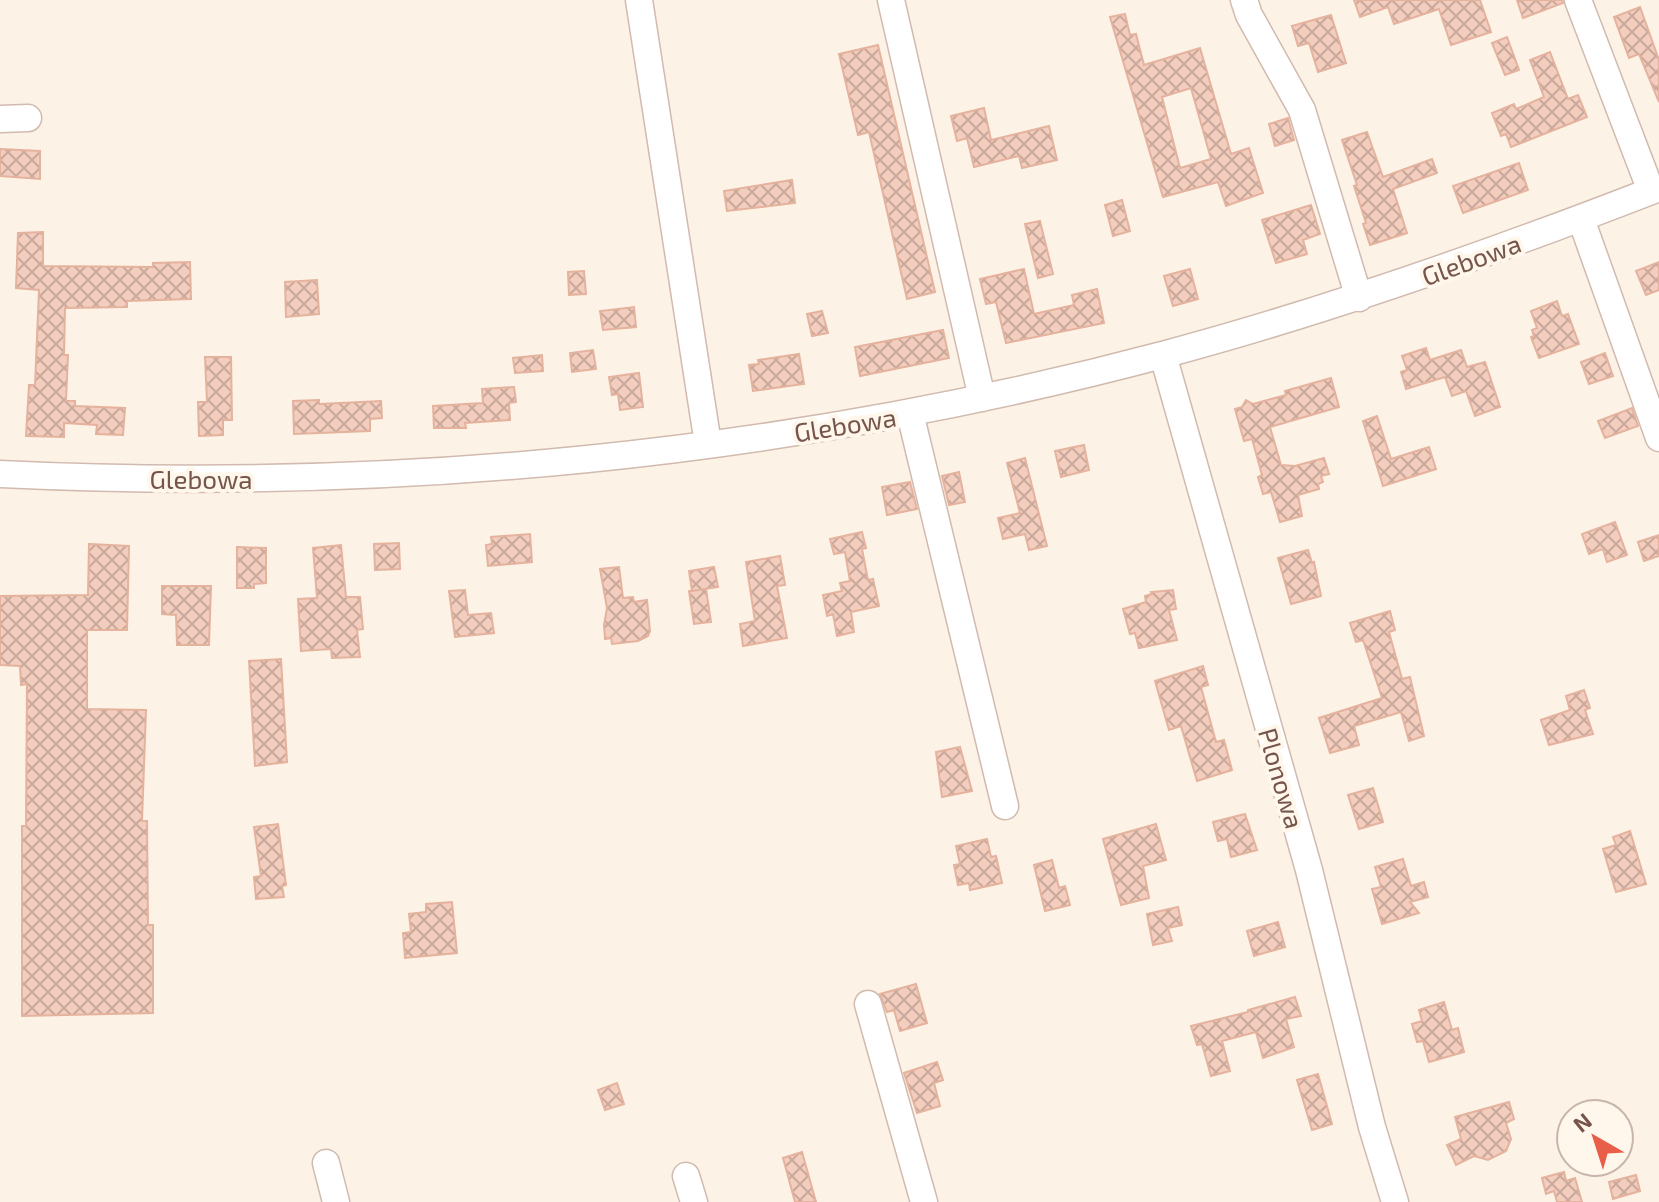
<svg xmlns="http://www.w3.org/2000/svg" width="1659" height="1202" font-family="'Exo 2',sans-serif">
  <style>
    .building { fill: url(#building-cross-hatch); stroke: #e5b29d; stroke-width: 2; fill-rule: evenodd }
    .lines { fill: none; stroke-linecap: round; stroke-linejoin: round }
    .minor-casing { stroke: #d1baae; stroke-width: 29 }
    .minor { stroke: #fff; stroke-width: 26 }
    .labels { text-anchor: middle; dominant-baseline: central; stroke-width: 8; stroke-linejoin: round; paint-order: stroke }
    .street-label { font-size: 26px; fill: #76564a; stroke: #fff6ec }
  </style>
  <defs>
    <pattern id="building-cross-hatch" width="8" height="8" patternUnits="userSpaceOnUse" patternTransform="scale(2)"><rect width="8" height="8" fill="#f3cdbd"/><path d="M0 0l8 8M0 8l8-8" fill="none" stroke="#c9a99c"/></pattern>
  </defs>
  <rect width="100%" height="100%" fill="#fdf2e6"/>
  <path class="building" d="M1354,0H1480L1491,32L1451,45L1439,9L1394,24L1388,7L1360,17Z
    M1517,0H1562L1563,3L1523,18Z
    M1640,7L1659,60V102L1639,54L1629,58L1614,17Z
    M1125,14L1130,35L1136,34L1144,65L1200,48L1231,154L1249,148L1263,193L1226,206L1218,182L1163,197L1110,17ZM1191,88L1211,159L1180,168L1162,97Z
    M1331,15L1346,63L1318,72L1309,43L1298,46L1292,26Z
    M1507,37L1519,70L1505,75L1492,43Z
    M878,45L935,292L907,299L869,132L858,135L839,54Z
    M1550,52L1568,99L1578,95L1587,117L1511,147L1506,134L1501,136L1492,113L1514,104L1516,109L1544,97L1530,60Z
    M984,108L991,140L1049,126L1057,160L1022,168L1019,156L974,167L967,138L957,141L951,116Z
    M1288,118L1294,140L1275,146L1269,124Z
    M1367,132L1383,177L1432,159L1437,173L1393,189L1407,233L1370,245L1363,224L1366,223L1354,186L1357,185L1342,140Z
    M0,149L40,151V179L0,176Z
    M1519,163L1528,190L1463,213L1453,186Z
    M792,180L795,203L727,211L724,191Z
    M1122,200L1130,231L1113,236L1105,205Z
    M1311,205L1320,234L1303,240L1307,254L1276,263L1262,220Z
    M1040,221L1053,274L1038,278L1025,224Z
    M43,232V266L153,267V263L190,262L191,299L127,301V307L65,308L64,355H68L66,401H75V406L125,408L123,435L96,434L97,425L64,423V437L26,436L29,385H35L39,290L16,288L18,233Z
    M1659,262V290L1646,295L1636,271Z
    M1024,269L1034,314L1074,305L1072,295L1097,289L1104,323L1006,343L996,302L986,304L980,279Z
    M1190,269L1198,299L1173,306L1164,276Z
    M584,271L586,294L569,295L568,272Z
    M317,280L319,314L286,317L285,282Z
    M1557,301L1562,316L1568,314L1579,344L1539,358L1531,337L1534,336L1532,330L1537,328L1531,311Z
    M634,307L636,327L603,330L600,311Z
    M822,311L828,333L812,336L807,314Z
    M943,330L949,358L860,376L855,347Z
    M1426,348L1430,360L1461,350L1467,367L1485,362L1500,407L1475,416L1466,391L1452,396L1445,377L1406,389L1401,372L1407,370L1402,356Z
    M593,350L596,369L572,372L570,353Z
    M1605,353L1613,376L1589,384L1581,362Z
    M799,354L804,384L753,391L749,365L759,364L758,360Z
    M542,355L543,371L515,373L513,358Z
    M205,357H231L232,420H223V435L199,436L198,402H207Z
    M639,373L643,407L620,410L618,394L612,395L609,377Z
    M1331,378L1339,407L1270,427L1281,465L1295,466L1324,458L1329,474L1321,476L1323,482L1318,484L1319,489L1298,495L1302,516L1280,522L1271,492L1263,494L1258,477L1262,475L1252,439L1244,441L1235,409L1242,407L1246,400L1253,404L1286,395L1285,391Z
    M514,387L516,402L509,403L510,420L465,423L466,428H434L433,406L483,403L482,389Z
    M319,400V404L381,401L382,418L370,419V431L294,434L293,401Z
    M1632,408L1638,426L1605,438L1598,421Z
    M1377,416L1391,459L1429,447L1436,469L1383,486L1363,421Z
    M1084,445L1089,470L1061,477L1055,451Z
    M1025,458L1047,546L1029,550L1025,534L1003,539L998,518L1020,513L1007,463Z
    M959,472L965,502L949,505L942,476Z
    M910,482L917,509L887,515L882,487Z
    M1615,522L1627,555L1607,562L1603,549L1589,554L1582,534Z
    M862,532L866,548L862,549L868,580L873,579L879,606L851,612L854,632L837,636L833,614L827,616L823,595L842,591L840,583L850,581L845,552L834,554L830,539Z
    M530,534L532,562L488,566L486,545L492,544L491,537Z
    M1659,535V556L1644,561L1638,542Z
    M399,543L400,569L375,570L374,544Z
    M89,544L129,546L127,630H87V709L146,710L142,821H147L148,925H153V1013L22,1016V826H26L27,684L21,685L20,666L0,665V596L88,595Z
    M341,545L346,597H360L363,629L357,630L360,657L332,658L331,649L301,651L298,599L317,598L313,548Z
    M237,547L266,548V583L254,584V588H237Z
    M1308,550L1312,563L1314,562L1321,596L1291,604L1278,558Z
    M780,556L785,585L777,586L787,638L743,646L740,624L755,621L746,562Z
    M619,567L623,598L633,597L634,602L647,600L650,631L648,636L638,641L612,644L611,638L605,639L604,625L607,608L600,569Z
    M714,567L718,587L692,591L689,571Z
    M162,586H211L209,645H177L176,615L162,614Z
    M706,589L711,622L694,624L689,591Z
    M465,590L468,615L491,613L494,633L455,637L449,591Z
    M1173,590L1176,609L1169,610L1177,640L1139,648L1135,633L1130,634L1123,609L1146,602L1145,596L1152,594L1151,592Z
    M1390,611L1395,630L1389,632L1402,679L1410,677L1424,736L1409,741L1401,712L1354,726L1359,745L1330,753L1319,718L1382,698L1363,640L1356,642L1350,623Z
    M281,659L287,762L255,766L249,661Z
    M1203,666L1208,685L1201,687L1216,742L1224,740L1232,770L1197,781L1181,726L1169,730L1155,681Z
    M1584,690L1590,708L1585,710L1593,734L1549,745L1541,720L1570,710L1566,696Z
    M960,747L972,791L942,797L936,752Z
    M1373,788L1383,822L1359,829L1348,795Z
    M1245,814L1257,850L1231,857L1227,839L1218,841L1213,822Z
    M278,824L286,885L282,886L284,897L256,899L254,877L261,876L254,827Z
    M1156,824L1166,860L1143,866L1149,898L1121,905L1103,839Z
    M1630,831L1646,884L1616,892L1603,849L1616,845L1613,837Z
    M987,839L991,857L996,856L1002,883L970,890L969,883L958,885L954,865L960,864L956,846Z
    M1403,859L1411,886L1424,882L1428,897L1410,902L1419,913L1382,924L1372,889L1381,887L1375,867Z
    M1052,860L1059,888L1065,886L1070,905L1045,911L1034,865Z
    M452,902L457,953L405,958L403,933L411,932L409,914L426,912V904Z
    M1178,907L1182,925L1168,928L1172,941L1153,945L1147,914Z
    M1278,922L1285,947L1254,956L1247,931Z
    M916,984L927,1023L900,1031L894,1010L887,1012L880,994Z
    M1295,997L1301,1016L1286,1019L1294,1047L1263,1058L1256,1032L1222,1041L1230,1071L1211,1076L1202,1044L1197,1045L1191,1026L1248,1012V1010Z
    M1444,1002L1452,1030L1458,1028L1464,1052L1429,1062L1423,1041L1417,1042L1412,1024L1422,1021L1419,1010Z
    M937,1062L943,1080L934,1083L940,1106L917,1113L904,1073Z
    M1318,1074L1332,1124L1312,1130L1297,1080Z
    M617,1083L624,1104L605,1110L598,1090Z
    M1509,1102L1514,1119L1506,1123L1511,1139L1506,1151L1488,1160L1474,1156L1456,1165L1447,1145L1461,1139L1455,1117Z
    M802,1152L816,1202H795L783,1158Z
    M1564,1172L1566,1181L1575,1178L1582,1202H1557L1554,1191L1546,1194L1542,1178Z
    M1636,1175L1640,1191L1613,1199L1609,1182Z"/>
  <g class="lines">
    <g class="minor-casing">
      <path id="minor" d="M639,0L708,444
        M891,0L982,398
        M1244,0L1249,15L1302,110L1359,298
        M1578,0L1651,191
        M0,119L28,118
        M1581,219L1659,438
        M1163,355L1309,870L1372,1127L1395,1202
        M910,413L1005,806
        M0,474C391,493 787,455 1166,354C1334,309 1497,251 1659,188
        M868,1004L924,1202
        M326,1163L336,1202
        M686,1176L694,1202"/>
    </g>
    <use href="#minor" class="minor"/>
  </g>
  <g class="labels">
    <g class="street-label">
      <text transform="translate(1471 259) rotate(-20)">Glebowa</text>
      <text transform="translate(845 424) rotate(-9)">Glebowa</text>
      <text x="201" y="478">Glebowa</text>
      <text transform="translate(1282 778) rotate(74)">Plonowa</text>
    </g>
  </g>
  <g transform="translate(1595 1138) rotate(321)"><circle r="38" fill="#fff6ec" stroke="#c8b6ab" stroke-width="2"/>
  <path d="M0-6L14 30L0 20L-14 30Z" fill="#e85e49"/>
  <text y="-12" font-size="22" font-weight="bold" text-anchor="middle" fill="#76564a">N</text>
  </g>
</svg>
